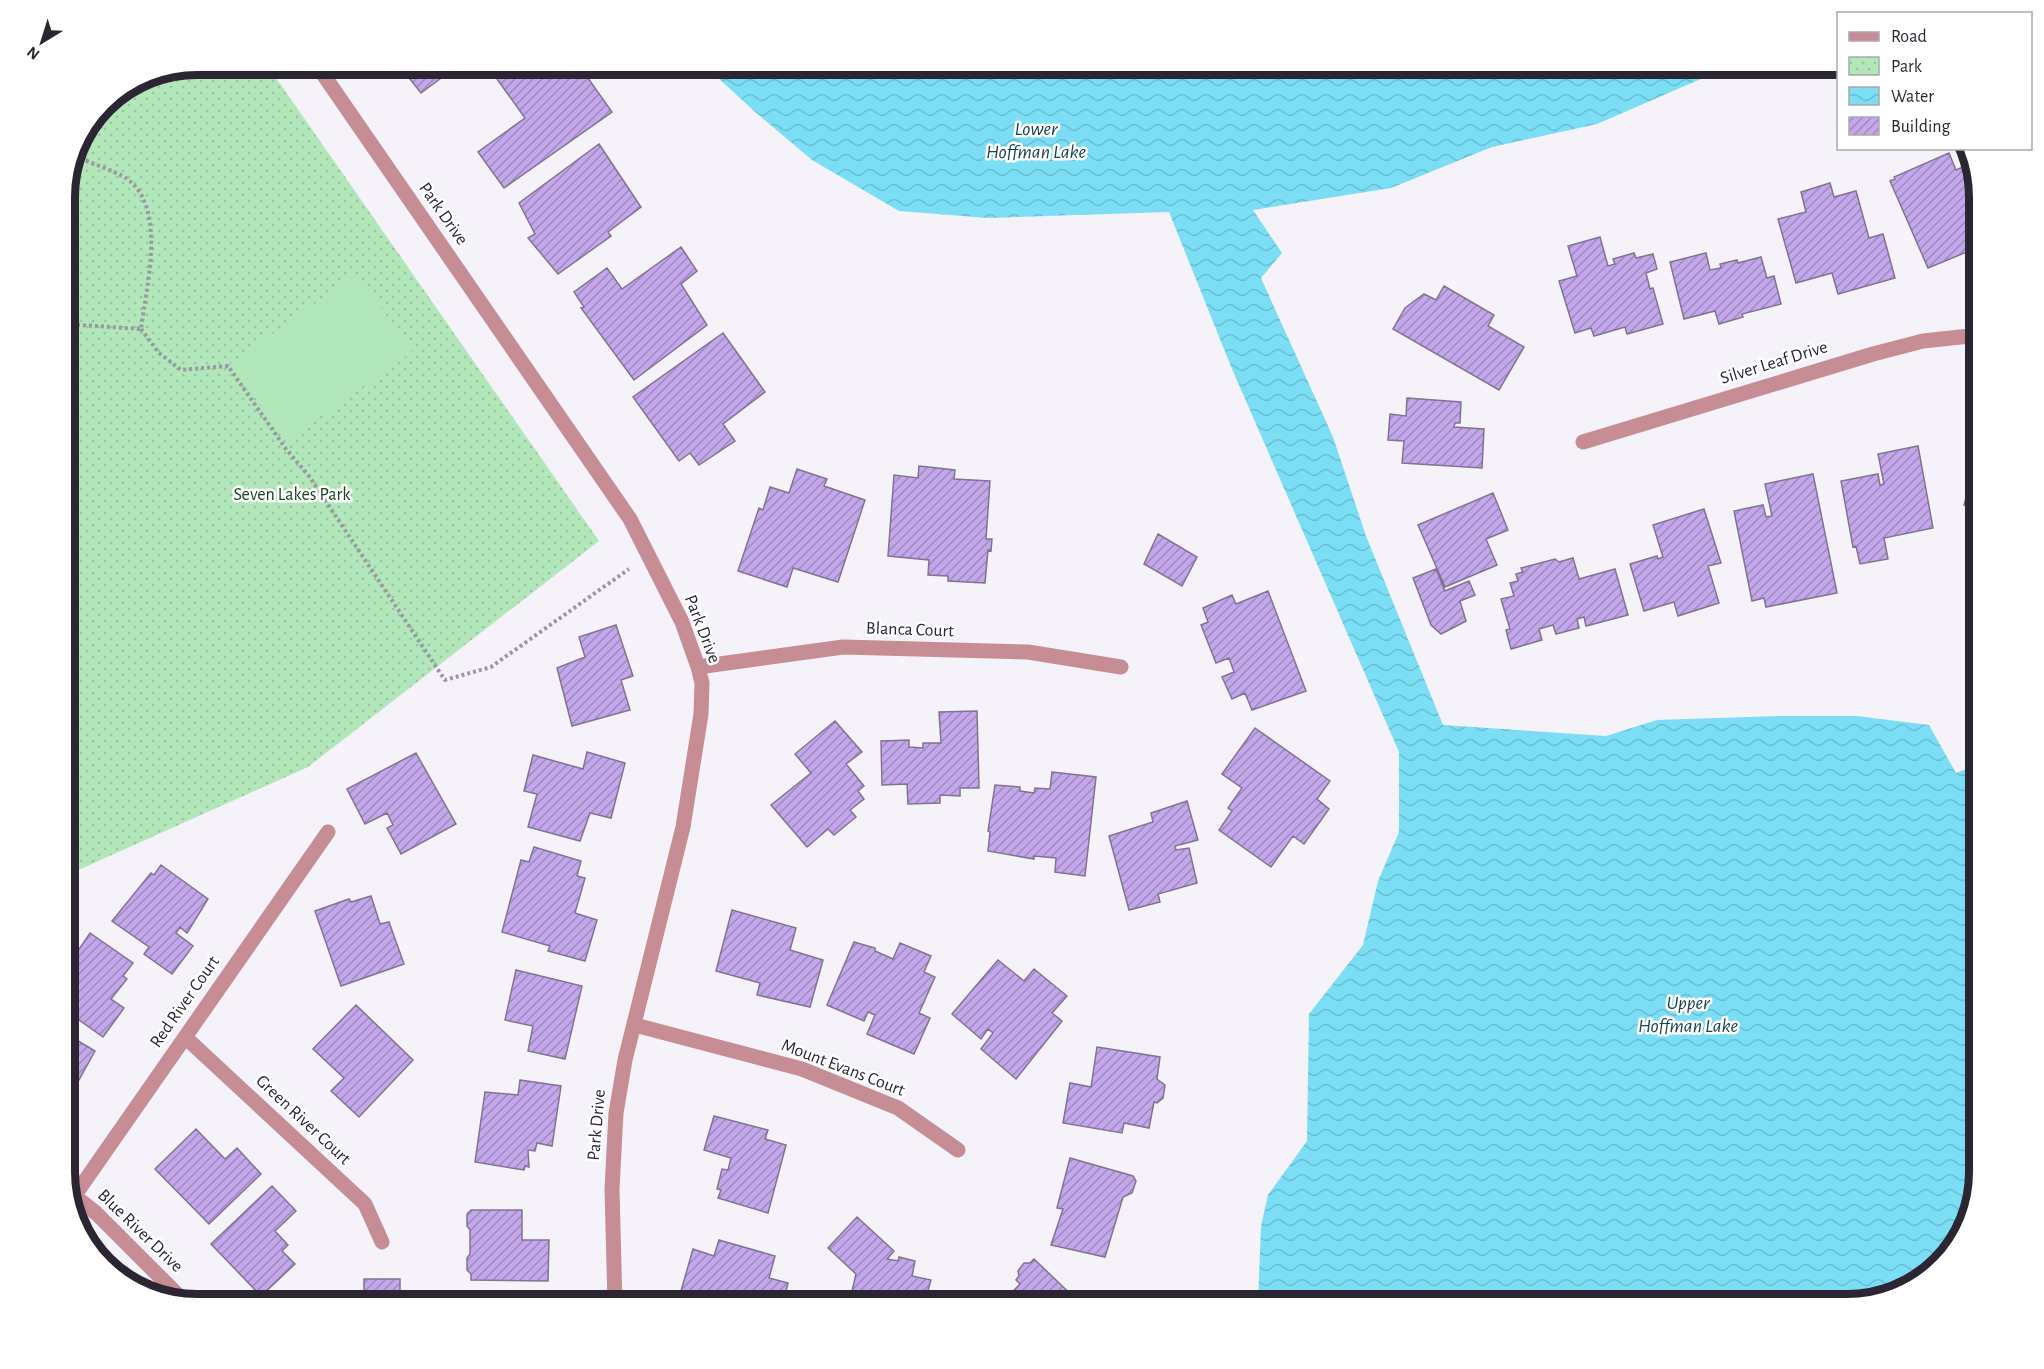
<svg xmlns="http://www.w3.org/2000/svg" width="2044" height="1369" font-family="'Alegreya Sans',sans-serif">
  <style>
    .park { fill: url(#park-dots) }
    .pitch { fill: #b1e7b9 }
    .water { fill: url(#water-waves) }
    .building { fill: url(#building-hatch); stroke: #807392; stroke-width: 1.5 }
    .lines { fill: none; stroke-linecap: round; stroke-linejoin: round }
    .path { stroke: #9b97a1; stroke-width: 4; stroke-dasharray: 3 3; stroke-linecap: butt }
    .minor { stroke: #c78d95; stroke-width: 15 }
    .labels { text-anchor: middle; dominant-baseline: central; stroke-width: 5; stroke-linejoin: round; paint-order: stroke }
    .street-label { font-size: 18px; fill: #2c2633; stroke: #fff }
    .park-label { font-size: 18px; fill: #174422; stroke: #fff }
    .water-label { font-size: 20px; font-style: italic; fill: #16444e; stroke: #fff }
    .rim { fill: none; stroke: #2c2633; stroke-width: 8 }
  </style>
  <defs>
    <pattern id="park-dots" width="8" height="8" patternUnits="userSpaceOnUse" patternTransform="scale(1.5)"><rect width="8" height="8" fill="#b1e7b9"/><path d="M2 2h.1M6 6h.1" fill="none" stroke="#98c6a0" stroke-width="1.8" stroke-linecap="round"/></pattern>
    <pattern id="water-waves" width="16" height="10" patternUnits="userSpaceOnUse" patternTransform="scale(1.5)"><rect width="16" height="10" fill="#7bdef5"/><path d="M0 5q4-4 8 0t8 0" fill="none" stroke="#6abed2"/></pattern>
    <pattern id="building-hatch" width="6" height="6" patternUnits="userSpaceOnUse" patternTransform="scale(1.5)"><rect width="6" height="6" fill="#c4a7ea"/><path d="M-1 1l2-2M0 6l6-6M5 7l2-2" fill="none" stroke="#9f88be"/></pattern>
  </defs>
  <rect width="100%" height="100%" fill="#f5f2fa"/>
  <path class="park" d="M197,65H267L599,541L308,767L65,876V189L75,146L104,103L147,74Z"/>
  <path class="pitch" d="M357,274L412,352L286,441L231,363Z"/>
  <path class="water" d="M704,65H1733L1597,124L1492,147L1391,188L1253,210L1282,253L1261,278L1333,437L1366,536L1443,725L1606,736L1657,720L1778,716H1857L1929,725L1956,773L1979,764V1172L1957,1246L1906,1291L1847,1304H1258L1261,1226L1268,1195L1307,1141L1309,1014L1363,945L1378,881L1399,832V752L1232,369L1169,212L988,218L899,211L812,160L754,111Z"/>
  <path class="building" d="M398,64H460L421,93Z
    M503,64H578L612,112L504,188L478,152L525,118L492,72Z
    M599,144L641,207L608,232L611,236L558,274L528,238L535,234L519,203Z
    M1949,153L1956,170L1972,163L1979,197V247L1928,268L1890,181L1895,179L1894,177Z
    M1830,183L1834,197L1856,191L1869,238L1883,234L1895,278L1838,294L1832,273L1796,283L1778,219L1806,212L1801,192Z
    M1600,237L1608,266L1615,264L1613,259L1634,253L1636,258L1653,254L1657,269L1646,273L1650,289L1653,288L1663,324L1627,334L1625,327L1594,336L1591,328L1575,333L1559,281L1577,276L1568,246Z
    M681,247L697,271L681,284L707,325L634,380L581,308L584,307L574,292L607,268L622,289Z
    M1706,253L1710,270L1721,268L1720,264L1737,260L1738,263L1761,257L1767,278L1774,276L1781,304L1742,314L1743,317L1719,324L1715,311L1684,319L1670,262Z
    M1444,286L1494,315L1488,326L1524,347L1499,390L1393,329L1405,308L1424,294L1436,300Z
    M723,333L765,392L723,424L735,441L699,465L690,453L679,461L633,397Z
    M1407,398L1461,402L1460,423H1455L1454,427L1484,429L1482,468L1402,463L1404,441L1388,440L1390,414L1406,416Z
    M1918,446L1933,528L1884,538L1888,559L1860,564L1856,546L1853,547L1841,481L1878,474L1880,485L1884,484L1878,454Z
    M1978,452H1979V510L1964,505Z
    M919,466L955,470L954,479L990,481L986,539H992L991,551L988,550L985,583L948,581V576L928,575L929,560L888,556L894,475L918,478Z
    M797,469L827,479L824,486L865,500L838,582L793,568L787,587L738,571L759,508L763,510L770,487L789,493Z
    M1813,474L1837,593L1766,607L1764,598L1752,601L1734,511L1763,505L1766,517L1772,516L1765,484Z
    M1493,493L1508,530L1486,539L1497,565L1445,587L1418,525Z
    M1704,509L1721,563L1708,566L1719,603L1678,616L1674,602L1644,611L1630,564L1657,556L1658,559L1663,557L1653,525Z
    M1158,534L1197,557L1182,586L1144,564Z
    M1573,558L1579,579L1615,569L1628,615L1586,626L1584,617L1577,619L1579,628L1556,634L1553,625L1539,629L1542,640L1511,649L1506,630L1510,629L1501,599L1514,596L1510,583L1518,581L1516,574L1523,572L1521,568L1555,559L1559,562Z
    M1436,569L1445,591L1469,581L1475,595L1460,601L1466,621L1441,634L1431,625L1413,578Z
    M1268,591L1306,691L1252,710L1245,693L1232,699L1222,677L1234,672L1229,658L1216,663L1201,625L1208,622L1203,608L1232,595L1236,604Z
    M616,625L633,676L621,680L630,710L572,726L557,668L585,657L579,637Z
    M977,711L979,788H960V796L940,795V803L908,804L907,784L882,785L881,741L909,740V747L923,748V743H941L939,712Z
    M835,721L862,752L846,764L864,786L858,791L864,799L850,810L856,817L834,835L828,829L807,847L771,805L811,773L795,754Z
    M1255,728L1330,781L1317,799L1329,809L1304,844L1293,836L1271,867L1219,830L1232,811L1228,808L1242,788L1222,774Z
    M587,752L625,763L611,818L590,813L580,841L528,827L537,794L524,791L533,755L583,769Z
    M416,753L456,824L401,854L387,828L393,825L387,813L365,824L347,789Z
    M1052,772L1096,777L1085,876L1055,872L1056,858L1034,856V859L988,851L990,832L988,831L995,785L1020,787V791L1034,793L1035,788L1050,789Z
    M1187,801L1198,840L1175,846L1176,850L1189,848L1197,883L1158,894L1160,902L1129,910L1109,836L1153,822L1151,813Z
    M534,847L581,861L577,876L585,878L575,913L597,920L585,961L548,951L550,946L502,932L521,860L529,862Z
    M161,865L208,899L187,933L180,927L176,933L193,946L172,974L144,954L149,947L112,921L151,873L154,875Z
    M371,896L380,924L389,922L404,964L341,986L315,911L349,899L351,902Z
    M732,910L796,928L790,950L823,960L810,1007L757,995L760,983L716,971Z
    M90,933L133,963L123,976L127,979L111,999L124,1008L103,1037L65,1010V970Z
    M854,942L875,948V951L893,959L900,943L931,956L924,972L935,977L919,1013L930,1018L914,1054L867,1034L875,1015L868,1012L864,1021L827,1005Z
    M998,960L1024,981L1034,969L1067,996L1052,1013L1062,1021L1016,1079L981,1049L993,1033L988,1029L981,1039L952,1014Z
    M516,970L582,986L565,1059L528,1051L533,1026L505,1020Z
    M356,1005L413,1060L359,1117L331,1091L344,1078L313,1049Z
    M65,1033L95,1051L65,1105Z
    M1097,1047L1160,1057L1157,1079L1165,1085L1163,1098L1157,1103L1154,1102L1149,1128L1124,1123L1122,1133L1063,1123L1070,1083L1091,1087Z
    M520,1080L561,1086L552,1146L537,1143L535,1151L528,1150L529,1167L525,1166L524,1170L475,1162L485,1092L518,1095Z
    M714,1116L768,1130L765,1139L786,1145L768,1213L718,1198L721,1190L717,1189L722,1169L728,1170L731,1158L704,1150Z
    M196,1129L225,1159L237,1148L261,1174L209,1224L155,1169Z
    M1070,1158L1133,1176L1136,1181L1132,1193L1123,1197L1105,1257L1051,1245L1063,1209L1057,1208Z
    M272,1186L296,1211L275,1231L288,1245L282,1251L295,1264L261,1296L211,1244Z
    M471,1210H522V1240H549L548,1281L471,1280V1274L467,1270V1258L470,1254V1230L467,1226V1214Z
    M857,1217L894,1251L887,1259L898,1261L899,1257L915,1261L912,1276L931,1280L924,1304H849L856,1274L828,1248Z
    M719,1240L775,1256L769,1278L788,1283L783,1304H687L690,1293L681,1291L693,1249L714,1256Z
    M1034,1259L1081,1304H1001L1020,1284L1016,1280L1019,1276L1018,1271L1024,1263H1030Z
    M364,1279H400V1304H321V1298L348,1297L347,1302H364Z"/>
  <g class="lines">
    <path class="path" d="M74,148L77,157
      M65,324L141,329C146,288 166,214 131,182C122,173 90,163 77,157L72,159
      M141,329L159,353L181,370L228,366L286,449L309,476L445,680L491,667L629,569"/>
    <path class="minor" d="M316,64L630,519L682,622L698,667L702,683L701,714L683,827L625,1060L616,1113L612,1189L615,1304
      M1583,442L1873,354L1923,341L1979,335
      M698,667L843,647L1028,652L1121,667
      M635,1025L802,1069L898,1108L958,1150
      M185,1037L365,1204L382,1242
      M68,1191L96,1213L183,1300
      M75,1195L328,832"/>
  </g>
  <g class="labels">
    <g class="street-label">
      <text transform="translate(443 214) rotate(55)">Park Drive</text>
      <text transform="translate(1774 363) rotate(-17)">Silver Leaf Drive</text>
      <text transform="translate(702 629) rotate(69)">Park Drive</text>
      <text transform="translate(910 630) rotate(2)">Blanca Court</text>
      <text transform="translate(185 1002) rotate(-55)">Red River Court</text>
      <text transform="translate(843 1068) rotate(21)">Mount Evans Court</text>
      <text transform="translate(303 1120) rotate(43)">Green River Court</text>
      <text transform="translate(597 1125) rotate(-85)">Park Drive</text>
      <text transform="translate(140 1231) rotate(44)">Blue River Drive</text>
    </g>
    <g class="park-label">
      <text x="292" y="495">Seven Lakes Park</text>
    </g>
    <g class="water-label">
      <text x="1036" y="129">Lower<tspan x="1036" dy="23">Hoffman Lake</tspan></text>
      <text x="1688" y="1003">Upper<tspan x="1688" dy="23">Hoffman Lake</tspan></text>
    </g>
  </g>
  <path d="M0 0H2044V1369H0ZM197 75H1847A122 122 0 0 1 1969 197V1172A122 122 0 0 1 1847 1294H197A122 122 0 0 1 75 1172V197A122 122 0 0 1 197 75Z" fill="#fff" fill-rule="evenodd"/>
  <path class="rim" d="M197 75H1847A122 122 0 0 1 1969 197V1172A122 122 0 0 1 1847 1294H197A122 122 0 0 1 75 1172V197A122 122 0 0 1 197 75Z"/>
  <rect x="1837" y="12" width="195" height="138" fill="#ffffff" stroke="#aba8ad" stroke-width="1.5"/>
  <rect x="1849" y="32" width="30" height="9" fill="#c78d95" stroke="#aba8ad" stroke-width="1.5"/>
  <text x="1891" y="42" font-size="18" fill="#2c2633">Road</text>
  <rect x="1849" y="57" width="30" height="18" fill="url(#park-dots)" stroke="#aba8ad" stroke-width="1.5"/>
  <text x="1891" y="72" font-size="18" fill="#2c2633">Park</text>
  <rect x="1849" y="87" width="30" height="18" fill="url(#water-waves)" stroke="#aba8ad" stroke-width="1.5"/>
  <text x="1891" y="102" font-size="18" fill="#2c2633">Water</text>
  <rect x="1849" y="117" width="30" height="18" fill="url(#building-hatch)" stroke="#aba8ad" stroke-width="1.5"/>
  <text x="1891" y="132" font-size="18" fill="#2c2633">Building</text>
  <g transform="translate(42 42) rotate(218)" stroke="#ffffff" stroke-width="4.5" paint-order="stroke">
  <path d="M0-4.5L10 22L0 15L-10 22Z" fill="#2c2633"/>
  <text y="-9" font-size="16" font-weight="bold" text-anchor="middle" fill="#2c2633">N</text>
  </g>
</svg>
